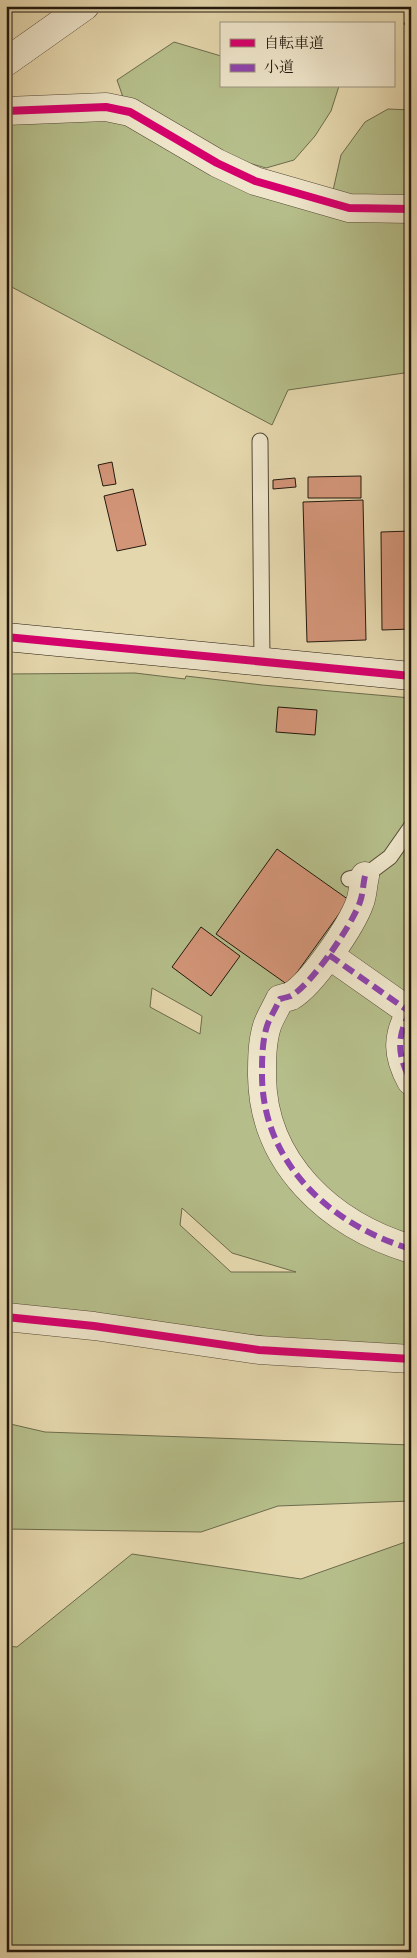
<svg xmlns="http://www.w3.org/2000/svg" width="417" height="1958" font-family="'Libre Caslon Text','Noto Serif JP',serif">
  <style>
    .green { fill: #b5be8a; stroke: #6c6b4c; fill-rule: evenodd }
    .building { fill: #d39578; stroke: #22180d }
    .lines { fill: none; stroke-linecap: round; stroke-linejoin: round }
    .lane-casing { stroke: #534835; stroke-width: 17 }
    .street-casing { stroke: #534835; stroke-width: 29 }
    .secondary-casing { stroke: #22180d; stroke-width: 29 }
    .lane { stroke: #eee5ca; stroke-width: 15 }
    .street { stroke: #eee5ca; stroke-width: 28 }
    .secondary { stroke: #eee5ca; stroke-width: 28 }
    .quiet { stroke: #8e44ad; stroke-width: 6; stroke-dasharray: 12 6; stroke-linecap: butt }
    .cycleway-casing { stroke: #eee5ca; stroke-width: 11 }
    .cycleway { stroke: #d6006c; stroke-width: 8 }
  </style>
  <rect width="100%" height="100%" fill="#e5d7ad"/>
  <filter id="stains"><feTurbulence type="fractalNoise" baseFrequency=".004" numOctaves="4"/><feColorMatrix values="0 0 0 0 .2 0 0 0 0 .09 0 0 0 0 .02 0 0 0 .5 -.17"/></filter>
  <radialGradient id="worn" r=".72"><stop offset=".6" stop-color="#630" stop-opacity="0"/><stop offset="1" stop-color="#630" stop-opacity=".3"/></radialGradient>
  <path class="green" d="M174,42L221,56V86H339L331,111L315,136L294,160L266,168L228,157L124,100L117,80Z
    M388,109L411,110V199L332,195L341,155L365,122Z
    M109,116L225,178L411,217V372L288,390L272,425L6,284V123Z
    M135,673L185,679L186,676L262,685L411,698V1351L312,1342L6,1307V674ZM152,988L202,1016L200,1034L150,1007ZM182,1208L232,1253L296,1272H231L180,1225Z
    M6,1423L45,1432L411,1445V1501L278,1506L201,1532L6,1529Z
    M411,1540V1952H6V1646L17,1647L132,1554L301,1579Z"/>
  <path class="building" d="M410,15H411V29L404,24Z
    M112,462L116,484L103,486L98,465Z
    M361,476V498H308V477Z
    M295,478L296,487L273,489V480Z
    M133,489L146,545L117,551L104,496Z
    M363,500L366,640L307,642L303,502Z
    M411,531V629L382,630L381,532Z
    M278,707L317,710L315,735L276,732Z
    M277,849L349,900L288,985L216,934Z
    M201,927L240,956L211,996L172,967Z"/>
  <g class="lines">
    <g class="lane-casing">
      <path id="lane" d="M260,441L262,662
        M349,879L366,875L390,857L411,827"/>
    </g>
    <g class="street-casing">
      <path id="street" d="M6,62L85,6
        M6,111L106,107L130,112L217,163L255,181L349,208L411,209
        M365,876C363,884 363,894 360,902C352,925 312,984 291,996C288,997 284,998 280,999C276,1008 270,1017 267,1026C262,1042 262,1059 262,1076C263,1164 331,1225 411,1249
        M329,955L410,1012
        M411,1011C396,1037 397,1055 411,1081
        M6,1317L94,1326L259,1350L411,1359"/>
    </g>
    <g class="secondary-casing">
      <path id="secondary" d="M6,637L411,676"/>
    </g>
    <use href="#lane" class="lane"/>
    <use href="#street" class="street"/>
    <use href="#secondary" class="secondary"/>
    <path class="quiet" d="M365,876C363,884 363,894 360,902C352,925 312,984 291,996C288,997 284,998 280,999C276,1008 270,1017 267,1026C262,1042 262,1059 262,1076C263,1164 331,1225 411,1249
      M329,955L410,1012
      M411,1011C396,1037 397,1055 411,1081"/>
    <g class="cycleway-casing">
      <path id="cycleway" d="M6,111L106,107L130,112L217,163L255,181L349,208L411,209
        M6,637L411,676
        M6,1317L94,1326L259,1350L411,1359"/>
    </g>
    <use href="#cycleway" class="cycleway"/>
  </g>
  <rect width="417" height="1958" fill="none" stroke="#e5d7ad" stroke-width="25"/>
  <rect x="8" y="8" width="402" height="1943" fill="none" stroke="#22180d" stroke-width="2.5"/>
  <rect x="12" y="12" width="392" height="1933" fill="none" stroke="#22180d"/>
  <rect x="220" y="22" width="175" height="65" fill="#eee5ca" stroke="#9c937e"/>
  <rect x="230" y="39" width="25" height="8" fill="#d6006c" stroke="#9c937e"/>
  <text x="264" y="48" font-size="15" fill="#22180d">自転車道</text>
  <rect x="230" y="64" width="25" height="8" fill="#8e44ad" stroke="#9c937e"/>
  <text x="264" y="72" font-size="15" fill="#22180d">小道</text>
  <rect width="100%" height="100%" filter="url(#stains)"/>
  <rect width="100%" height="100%" fill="url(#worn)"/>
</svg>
